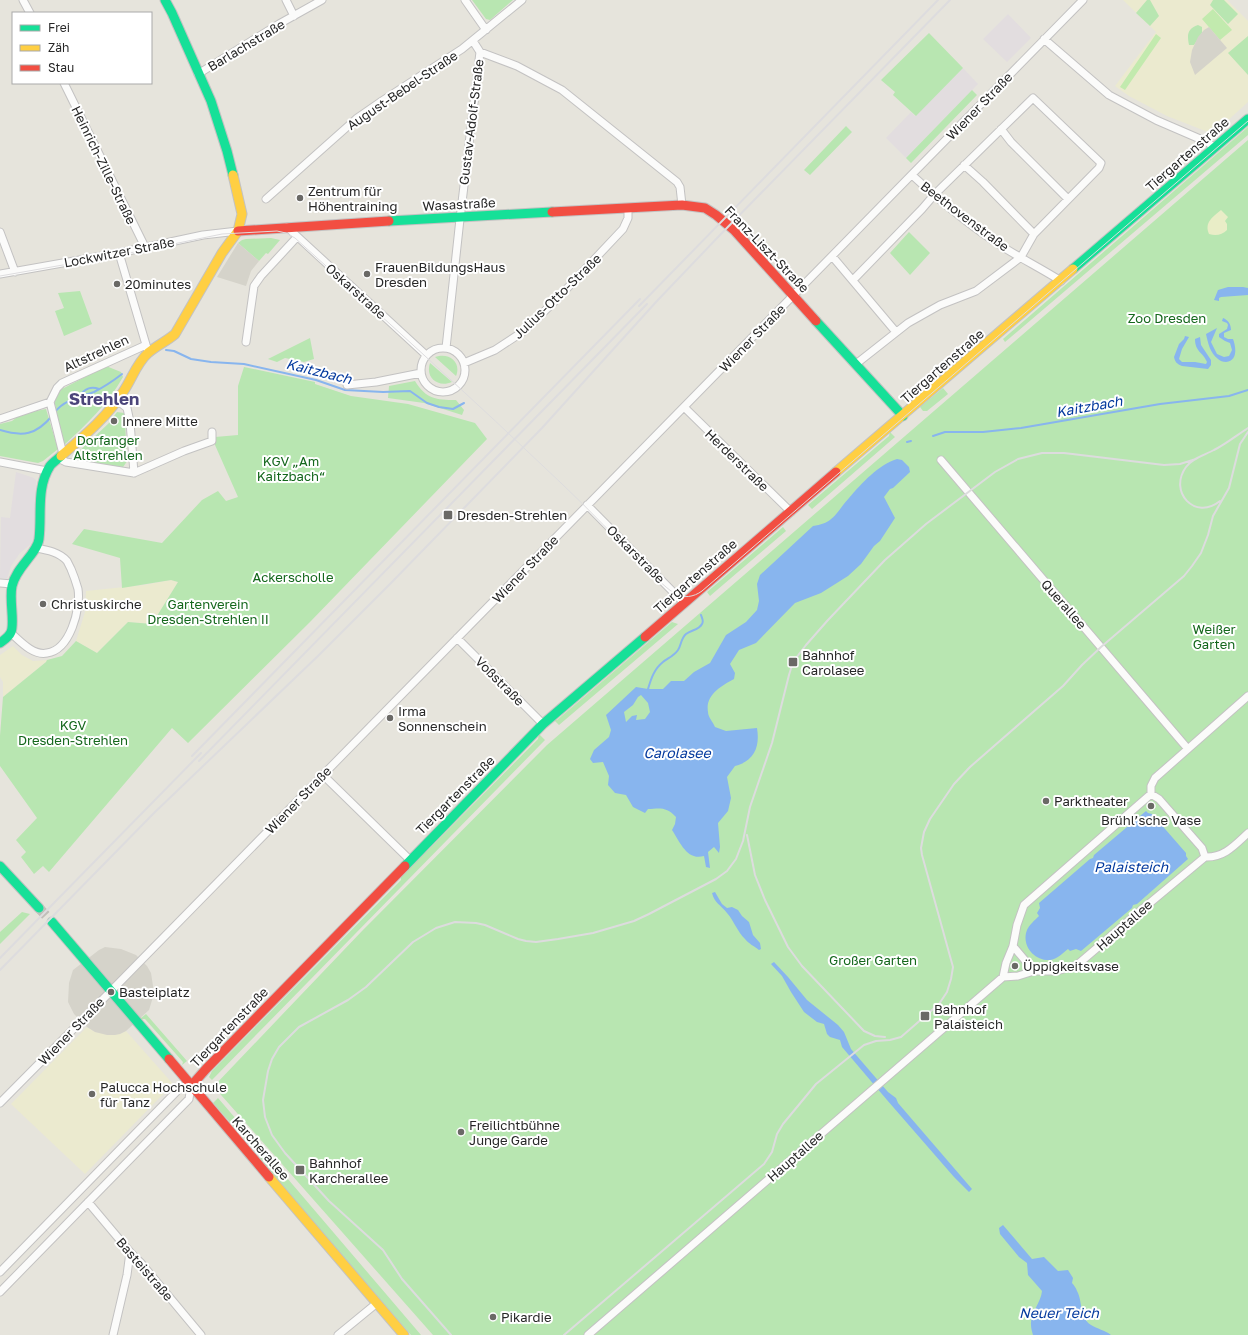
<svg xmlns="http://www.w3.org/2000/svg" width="1248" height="1335" font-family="'Golos Text',sans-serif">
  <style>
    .industrial { fill: #e2dddf }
    .education { fill: #ebeacf }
    .green { fill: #b8e6b1 }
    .sand { fill: #e9edc7 }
    .pitch { fill: #c2eaae }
    .plaza { fill: #d5d3ca }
    .water { fill: #88b5ee; fill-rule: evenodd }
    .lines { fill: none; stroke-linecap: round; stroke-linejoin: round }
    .stream { stroke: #88b5ee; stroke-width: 2 }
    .secondary-tunnel { stroke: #c0beb8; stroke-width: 10; stroke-dasharray: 10 5; stroke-linecap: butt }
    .street-casing { stroke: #c3c2c2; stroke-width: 9 }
    .fast-casing { stroke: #c3c2c2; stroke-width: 11 }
    .slow-casing { stroke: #c3c2c2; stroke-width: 11 }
    .jam-casing { stroke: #c3c2c2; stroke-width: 11 }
    .street { stroke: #fbfbfa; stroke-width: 7 }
    .fast { stroke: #16e098; stroke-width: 9 }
    .slow { stroke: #ffcf43; stroke-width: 9 }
    .jam { stroke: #f24e42; stroke-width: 9 }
    .tram { stroke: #dddcde; stroke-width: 1 }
    .rail { stroke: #dddcde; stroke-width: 2 }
    .poi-dot { fill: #6a6966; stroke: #fff; stroke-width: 1.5 }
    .labels { text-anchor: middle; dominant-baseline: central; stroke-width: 4; stroke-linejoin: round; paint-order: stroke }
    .street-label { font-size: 13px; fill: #272727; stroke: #fff }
    .poi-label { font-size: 13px; fill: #272727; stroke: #fff; text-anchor: start }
    .park-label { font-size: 13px; fill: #14671c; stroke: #fff }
    .water-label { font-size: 14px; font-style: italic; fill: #043a9e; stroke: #fff }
    .district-label { font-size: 17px; font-weight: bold; fill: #4b457a; stroke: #fff }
  </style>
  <rect width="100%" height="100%" fill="#e6e4dc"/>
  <path class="industrial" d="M1008,14L1031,38L1007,62L983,39Z
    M963,68L978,84L906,158L886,138L911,112L915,116Z
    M16,472L34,478L36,480L34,538L31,544L20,553L11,566L7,579L0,578L1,517L10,518Z"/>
  <path class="education" d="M1123,0H1227L1248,21V102L1213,134L1167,116L1129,96L1115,86L1156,32Z
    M171,580L178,582L152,624L128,622L97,653L76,641L85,612L86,591L144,585Z
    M13,646L22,655L33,661L47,660V661L3,697V682L0,677V655Z
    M87,1027L95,1032L120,1034L126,1031L173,1084L85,1174L11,1104Z"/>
  <path class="green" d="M472,0H513L490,20L486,19Z
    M1147,0H1150L1159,16L1150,26L1136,13Z
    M1213,0H1224L1238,14L1228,24L1210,5Z
    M1198,25L1202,27V33L1194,45H1189C1187,35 1187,29 1198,25Z
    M929,33L963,68L916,116L893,95L895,92L881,80Z
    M1248,36V75L1228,53Z
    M972,90L977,95L911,163L906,158Z
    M846,126L852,132L810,175L804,170Z
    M1248,127V135L1005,342L1003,339Z
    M1248,140V1335H433L214,1087L215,1085L362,931L547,745Z
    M909,232L930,253L910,275L890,253Z
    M271,238L280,240L268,254L266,253L259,261L238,243L242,240L246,239Z
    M80,291L92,324L64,336L55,311L64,308L58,293Z
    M310,338L314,359L304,362L285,358L277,362L268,359Z
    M439,356C452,354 461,364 456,376L435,357Z
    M430,363L452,382C438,388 425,378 430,363Z
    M106,366L121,372L123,377C108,404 86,425 63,446L54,399L58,392L62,389Z
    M244,367L315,382V384L351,396L408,404L475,423L487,439L310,622L188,743L172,728L49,872L43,866L34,874L21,857L26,852L16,840L37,818L0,766V736L3,697L46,662L47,660L62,656L76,641L97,653L128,622L152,624L178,582L171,580L122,588L120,558L72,544L84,529L162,543L202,500L218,491L226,501L238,497L215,445V437L238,435V386Z
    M415,381C426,399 436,400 456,400L464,410L462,415L424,403L388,398L389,386Z
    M943,388L948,394L927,411H923L920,407Z
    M46,409L58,449L43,461L38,463L0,456V424L12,421L21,414Z
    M117,412L124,413L125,415L126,445L128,460L123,467L77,461L74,459V456L109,423Z
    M890,432L895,437L812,509L808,505L889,436Z
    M783,527L786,531L710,596L707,592Z
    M672,622L678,624L559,725L554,720H557Z
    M539,734L545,740L212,1080L209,1077L212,1071L401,880V875L423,852L427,851L538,739Z
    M22,912L30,914L0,944V932Z
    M146,1014L187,1061L182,1065L183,1062L145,1019H141V1018Z
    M218,1098L255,1141L253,1143L248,1137L245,1139L213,1103Z
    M264,1151L421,1335H411L268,1170L259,1156Z"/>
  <path class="sand" d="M1221,210L1228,217L1225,221L1227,224V230C1222,235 1216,236 1209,234C1204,222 1213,217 1221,210Z"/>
  <path class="pitch" d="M1213,9L1232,30L1220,40L1202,19Z
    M1156,34L1161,38L1125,90L1120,87Z"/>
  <path class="plaza" d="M1209,27L1227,48L1195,75L1190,62L1192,50L1198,37L1204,30Z
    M238,243L259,261L251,271L246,286L217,277Z
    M105,947L121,949L136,955L147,966L151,973L153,986V997L149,1010L126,1031L120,1034L115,1035H107L95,1032L87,1027L74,1014L68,1002L69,983L73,970L99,950Z"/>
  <path class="water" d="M1228,287H1243L1248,288V295L1221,297L1219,298V301L1214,300L1218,290Z
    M1223,318C1228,320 1231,324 1231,330L1224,333V337L1228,339H1233C1236,347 1238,361 1226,362C1223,362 1220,361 1218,359C1210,353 1208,343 1206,334L1217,328L1211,342L1217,354L1224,357L1229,356L1232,350L1230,343L1225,341L1219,337V334L1227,329L1228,325L1227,323L1222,321Z
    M1185,336L1189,337L1182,349L1179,359L1182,362H1195L1206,364L1207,362C1203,352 1195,352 1195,339L1200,337L1201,345L1211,360V365L1208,369L1182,366C1177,364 1175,362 1174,357L1179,344L1184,339Z
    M897,459L902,460L909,467L910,472L893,488L890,489L884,497L895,518L880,541L874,546L861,564L848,576L821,593L795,603L756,643L739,650L730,664L735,673L734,679C721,686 705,695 708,712C708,717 713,722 715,727L726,731L757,728C760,746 755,761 735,766L727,777L731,798L728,811L718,823L720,847L719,853L714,847L708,852L710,868L706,867L704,856C687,861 680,842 672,830L675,824L676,817C667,807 661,808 648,809L645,813L633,807L626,795L615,793L608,785L609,776L603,762L593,763L590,759L594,750L609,737L611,730L606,715L636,687L648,689H663L671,681H684L694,672L710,663L726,635L746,622L757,610L759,601L757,584L760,575L813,526C835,523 836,512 849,498C862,483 878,465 897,459ZM641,695L648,703L650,712L645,719L636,720L637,715L632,716L626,722L624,712L633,705L638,697Z
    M1146,811L1148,813L1152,814L1186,853V856L1188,859L1137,904L1133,905L1132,908L1081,951L1076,949L1070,951L1068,949C1063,953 1057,959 1050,960C1034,961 1021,945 1027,930C1029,925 1035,920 1039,916L1037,913L1040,908L1039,903L1090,859L1093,858L1094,855Z
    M715,892L722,904L727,908L732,907L738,910L742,916L749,922L753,935L760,943L761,949L759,950C754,946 749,944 745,939C737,931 734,921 727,913C720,904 715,904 712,893Z
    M774,962L788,977L807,1000L838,1025L844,1032L851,1049L888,1092L896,1098L898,1103L972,1189L969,1192L954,1177L887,1100L842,1047L840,1040L830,1037L827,1034L824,1024L817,1022L804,1012L791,992L782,976L771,964Z
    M1003,1225L1032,1259L1044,1257L1058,1271L1068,1270L1073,1278L1072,1283C1074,1285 1076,1288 1077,1291C1083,1302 1079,1317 1091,1325C1097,1329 1105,1330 1111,1335H1033C1032,1332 1031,1328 1031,1325C1030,1313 1041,1303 1042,1291L1028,1275L1027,1263L1019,1257L1000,1234L999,1228Z"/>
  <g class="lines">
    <path class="stream" d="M166,350L174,351L191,359L211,362L244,364L316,380L345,390L383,392L410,391L427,403L439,407L453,409L464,403
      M80,396C84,389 91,386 99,389
      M55,412C64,400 80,397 94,392C104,387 113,381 122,374
      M0,430C23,437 36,435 52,416
      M933,436L945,432H983L1021,428L1160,404L1229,396L1248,390
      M907,442L911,441
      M648,689C651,679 654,669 663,662C668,658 674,656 678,650C681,646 681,638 686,634C691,630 699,630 702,624C704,621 702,618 701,615"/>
    <path class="secondary-tunnel" d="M39,908L52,922"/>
    <g class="street-casing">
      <path id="street" d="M23,0L30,13
        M286,0L294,16
        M465,0L486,30
        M1044,39L1109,95L1156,120L1207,142L1215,148
        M480,52L517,66L562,90L677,182L680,187L682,205
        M198,74L279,24L322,0
        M64,83L145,247
        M1001,129L1011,142L1068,199
        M964,165L983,182L1034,234
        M912,175C940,201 970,226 1003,247C1022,259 1042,269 1061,281
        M266,199L356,119L382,101L462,49L522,0
        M287,227L426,355
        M0,232L15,272
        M119,253L147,348
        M832,256L896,332
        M0,274L119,253L203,235L238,231
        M853,280L922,209L934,195L1033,98L1101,163L1099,168L1034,234L1021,257L976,291L940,305L908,323L856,364
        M246,342L254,286L261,276L297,237
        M421 370a22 22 0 1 1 44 0a22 22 0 1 1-44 0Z
        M446,348L460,219L480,52L473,41
        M464,363L495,350L524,331L557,299L623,229L628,218V208
        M347,385L376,382L421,373
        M117,400L127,408L130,422L134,473
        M684,407L791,512
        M0,419L50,402
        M63,454L50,402L57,388L62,383L146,345
        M58,458L66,462L134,473
        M941,460L1188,749
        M0,462L47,471
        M134,473L184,451L212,441V432
        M587,505L684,603
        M0,583L12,584
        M11,633C20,641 33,656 47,653C70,650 81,609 78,589C76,582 74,576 71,569C70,567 68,563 67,561C59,552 47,550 36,548
        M457,638L543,724
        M323,775L410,860
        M1205,857L1202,848L1159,799L1151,794V786L1155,778L1248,696
        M1013,946L1034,971
        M1003,977L1006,963L1013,946L1017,925L1024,905L1151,794
        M0,1103L111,991L1083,0
        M88,1202L130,1252L141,1263L201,1335
        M0,1272L179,1089L191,1086L189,1099L0,1292
        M113,1335L127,1275L130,1252
        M338,1335L377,1303
        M588,1335L1003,977L1018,976L1034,971H1057L1077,965L1139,912L1205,857C1224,858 1235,845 1248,833"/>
    </g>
    <g class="fast-casing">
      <path id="fast" d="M165,0L172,13L211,101L227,151L233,175
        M389,221L552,212
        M1073,269L1248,119
        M816,321L903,416
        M0,643C4,640 9,637 11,632C15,623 9,600 12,586C16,567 37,554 39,539C42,514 36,488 50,466C53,462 58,459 61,456
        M0,866L39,908
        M405,866L543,724L645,637
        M52,922L169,1059"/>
    </g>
    <g class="slow-casing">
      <path id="slow" d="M61,456C83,437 108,416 123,392C132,379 136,364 148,353C156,346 167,341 175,334L222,253L238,231L242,214L233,175
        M836,472L1073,269
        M269,1177L404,1335"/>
    </g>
    <g class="jam-casing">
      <path id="jam" d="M552,212L682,205L705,208L716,215L734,230L816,321
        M238,231L389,221
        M645,637L836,472
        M169,1059L269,1177
        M191,1086L206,1069L405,866"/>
    </g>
    <use href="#street" class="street"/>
    <use href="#fast" class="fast"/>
    <use href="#slow" class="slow"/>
    <use href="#jam" class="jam"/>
    <path class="tram" d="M0,276L120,255L222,234L277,231L286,233L295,238C385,319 474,400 561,483C590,510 616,539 645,566C654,575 663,586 674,593C683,599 694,597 702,591L1248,121"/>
    <path class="rail" d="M639,306L938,0
      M1220,501C1195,521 1168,492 1186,467C1192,458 1205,455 1214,450C1226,444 1237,435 1248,428
      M192,756L640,299
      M199,761L647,304
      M747,835L755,875L765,900L788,947L802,966L864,1031L875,1036L885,1037
      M0,958L201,753
      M0,970L154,813L319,655L391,583L542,428L656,302L720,235L950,0
      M451,1335L402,1279L383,1250L329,1201L285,1153L272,1135L265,1117L263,1100L268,1071L272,1059L279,1047L299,1027L348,1000L366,987L413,942L436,928L455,922L476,923L485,925L518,939L526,941L536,942L558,939L593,933L634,921L649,914L716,879L727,871L736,859L743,841L750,807L772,743L789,675L793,662L806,645L828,620L885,560L926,524L995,472L1018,459L1042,453H1064L1164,465L1180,464L1196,459
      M564,1335L764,1164L772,1152L777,1134L783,1124L816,1084L864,1045L876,1041L890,1040L901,1037L939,1004L947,992L951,979L953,967L922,855L921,848L924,832L930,819L954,784L970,767L1063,686L1082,665L1101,647L1184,576L1192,566L1201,553L1208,535L1213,516L1229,488L1240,444L1248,432"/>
  </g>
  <g class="poi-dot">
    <circle cx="300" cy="198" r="4"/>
    <circle cx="367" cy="274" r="4"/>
    <circle cx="117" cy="284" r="4"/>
    <circle cx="114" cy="421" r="4"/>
    <rect x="443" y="510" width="10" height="10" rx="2"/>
    <circle cx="43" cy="604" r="4"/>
    <rect x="788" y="657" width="10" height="10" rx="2"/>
    <circle cx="390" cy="718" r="4"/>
    <circle cx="1046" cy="801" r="4"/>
    <circle cx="1151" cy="806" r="4"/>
    <circle cx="1015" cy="966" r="4"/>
    <circle cx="111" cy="992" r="4"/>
    <rect x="920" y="1011" width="10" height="10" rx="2"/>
    <circle cx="92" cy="1094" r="4"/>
    <circle cx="461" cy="1132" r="4"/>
    <rect x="295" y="1165" width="10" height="10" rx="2"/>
    <circle cx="493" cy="1317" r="4"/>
  </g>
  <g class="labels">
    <g class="street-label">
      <text transform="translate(246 45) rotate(-31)">Barlachstraße</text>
      <text transform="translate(402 90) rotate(-34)">August-Bebel-Straße</text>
      <text transform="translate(979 106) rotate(-46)">Wiener Straße</text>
      <text transform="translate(471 122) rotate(-83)">Gustav-Adolf-Straße</text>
      <text transform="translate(1187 154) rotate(-41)">Tiergartenstraße</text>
      <text transform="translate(104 165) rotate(64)">Heinrich-Zille-Straße</text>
      <text transform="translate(459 204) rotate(-3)">Wasastraße</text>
      <text transform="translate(965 216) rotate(37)">Beethovenstraße</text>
      <text transform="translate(767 249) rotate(46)">Franz-Liszt-Straße</text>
      <text transform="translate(119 252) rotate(-11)">Lockwitzer Straße</text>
      <text transform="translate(356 291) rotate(42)">Oskarstraße</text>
      <text transform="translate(557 296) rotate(-44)">Julius-Otto-Straße</text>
      <text transform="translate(752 338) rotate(-46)">Wiener Straße</text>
      <text transform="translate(96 353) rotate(-25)">Altstrehlen</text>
      <text transform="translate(942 366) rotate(-41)">Tiergartenstraße</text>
      <text transform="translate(737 460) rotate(44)">Herderstraße</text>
      <text transform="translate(636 554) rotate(45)">Oskarstraße</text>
      <text transform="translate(525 569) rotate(-46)">Wiener Straße</text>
      <text transform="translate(695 576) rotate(-41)">Tiergartenstraße</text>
      <text transform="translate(1064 604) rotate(49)">Querallee</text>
      <text transform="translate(500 681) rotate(45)">Voßstraße</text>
      <text transform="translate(455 795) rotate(-45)">Tiergartenstraße</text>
      <text transform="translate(298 800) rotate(-46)">Wiener Straße</text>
      <text transform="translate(1124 925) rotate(-41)">Hauptallee</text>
      <text transform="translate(229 1027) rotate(-46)">Tiergartenstraße</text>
      <text transform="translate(71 1031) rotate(-46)">Wiener Straße</text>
      <text transform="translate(261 1148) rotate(49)">Karcherallee</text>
      <text transform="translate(795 1156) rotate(-41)">Hauptallee</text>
      <text transform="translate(145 1269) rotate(49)">Basteistraße</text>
    </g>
    <g class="poi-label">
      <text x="308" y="191">Zentrum für<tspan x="308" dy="15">Höhentraining</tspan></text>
      <text x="375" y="267">FrauenBildungsHaus<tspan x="375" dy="15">Dresden</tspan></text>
      <text x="125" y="284">20minutes</text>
      <text x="122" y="421">Innere Mitte</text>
      <text x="457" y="515">Dresden-Strehlen</text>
      <text x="51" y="604">Christuskirche</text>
      <text x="802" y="655">Bahnhof<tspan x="802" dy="15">Carolasee</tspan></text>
      <text x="398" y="711">Irma<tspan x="398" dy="15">Sonnenschein</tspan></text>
      <text x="1054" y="801">Parktheater</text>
      <text x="1151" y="820" text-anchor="middle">Brühl’sche Vase</text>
      <text x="1023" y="966">Üppigkeitsvase</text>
      <text x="119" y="992">Basteiplatz</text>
      <text x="934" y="1009">Bahnhof<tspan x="934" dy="15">Palaisteich</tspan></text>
      <text x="100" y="1087">Palucca Hochschule<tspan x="100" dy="15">für Tanz</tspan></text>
      <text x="469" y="1125">Freilichtbühne<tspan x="469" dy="15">Junge Garde</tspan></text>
      <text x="309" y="1163">Bahnhof<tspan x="309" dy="15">Karcherallee</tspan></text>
      <text x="501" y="1317">Pikardie</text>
    </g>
    <g class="park-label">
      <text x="1167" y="318">Zoo Dresden</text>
      <text x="108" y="440">Dorfanger<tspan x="108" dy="15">Altstrehlen</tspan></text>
      <text x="291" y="461">KGV „Am<tspan x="291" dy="15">Kaitzbach“</tspan></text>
      <text x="293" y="577">Ackerscholle</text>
      <text x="208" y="604">Gartenverein<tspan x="208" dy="15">Dresden-Strehlen II</tspan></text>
      <text x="1214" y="629">Weißer<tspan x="1214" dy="15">Garten</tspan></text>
      <text x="73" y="725">KGV<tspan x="73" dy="15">Dresden-Strehlen</tspan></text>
      <text x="873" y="960">Großer Garten</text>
    </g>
    <g class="water-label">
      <text transform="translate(319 371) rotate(14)">Kaitzbach</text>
      <text transform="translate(1089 406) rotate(-10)">Kaitzbach</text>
      <text x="677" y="752">Carolasee</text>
      <text x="1131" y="866">Palaisteich</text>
      <text x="1059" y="1312">Neuer Teich</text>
    </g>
    <g class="district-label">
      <text x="104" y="398">Strehlen</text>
    </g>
  </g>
  <rect x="12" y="12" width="140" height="72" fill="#ffffff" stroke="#a9a9a9"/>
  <rect x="20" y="25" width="20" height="6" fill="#16e098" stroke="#a9a9a9"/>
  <text x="48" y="32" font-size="12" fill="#272727">Frei</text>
  <rect x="20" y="45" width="20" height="6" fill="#ffcf43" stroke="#a9a9a9"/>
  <text x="48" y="52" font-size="12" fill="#272727">Zäh</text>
  <rect x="20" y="65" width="20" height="6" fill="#f24e42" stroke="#a9a9a9"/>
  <text x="48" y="72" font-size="12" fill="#272727">Stau</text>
</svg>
